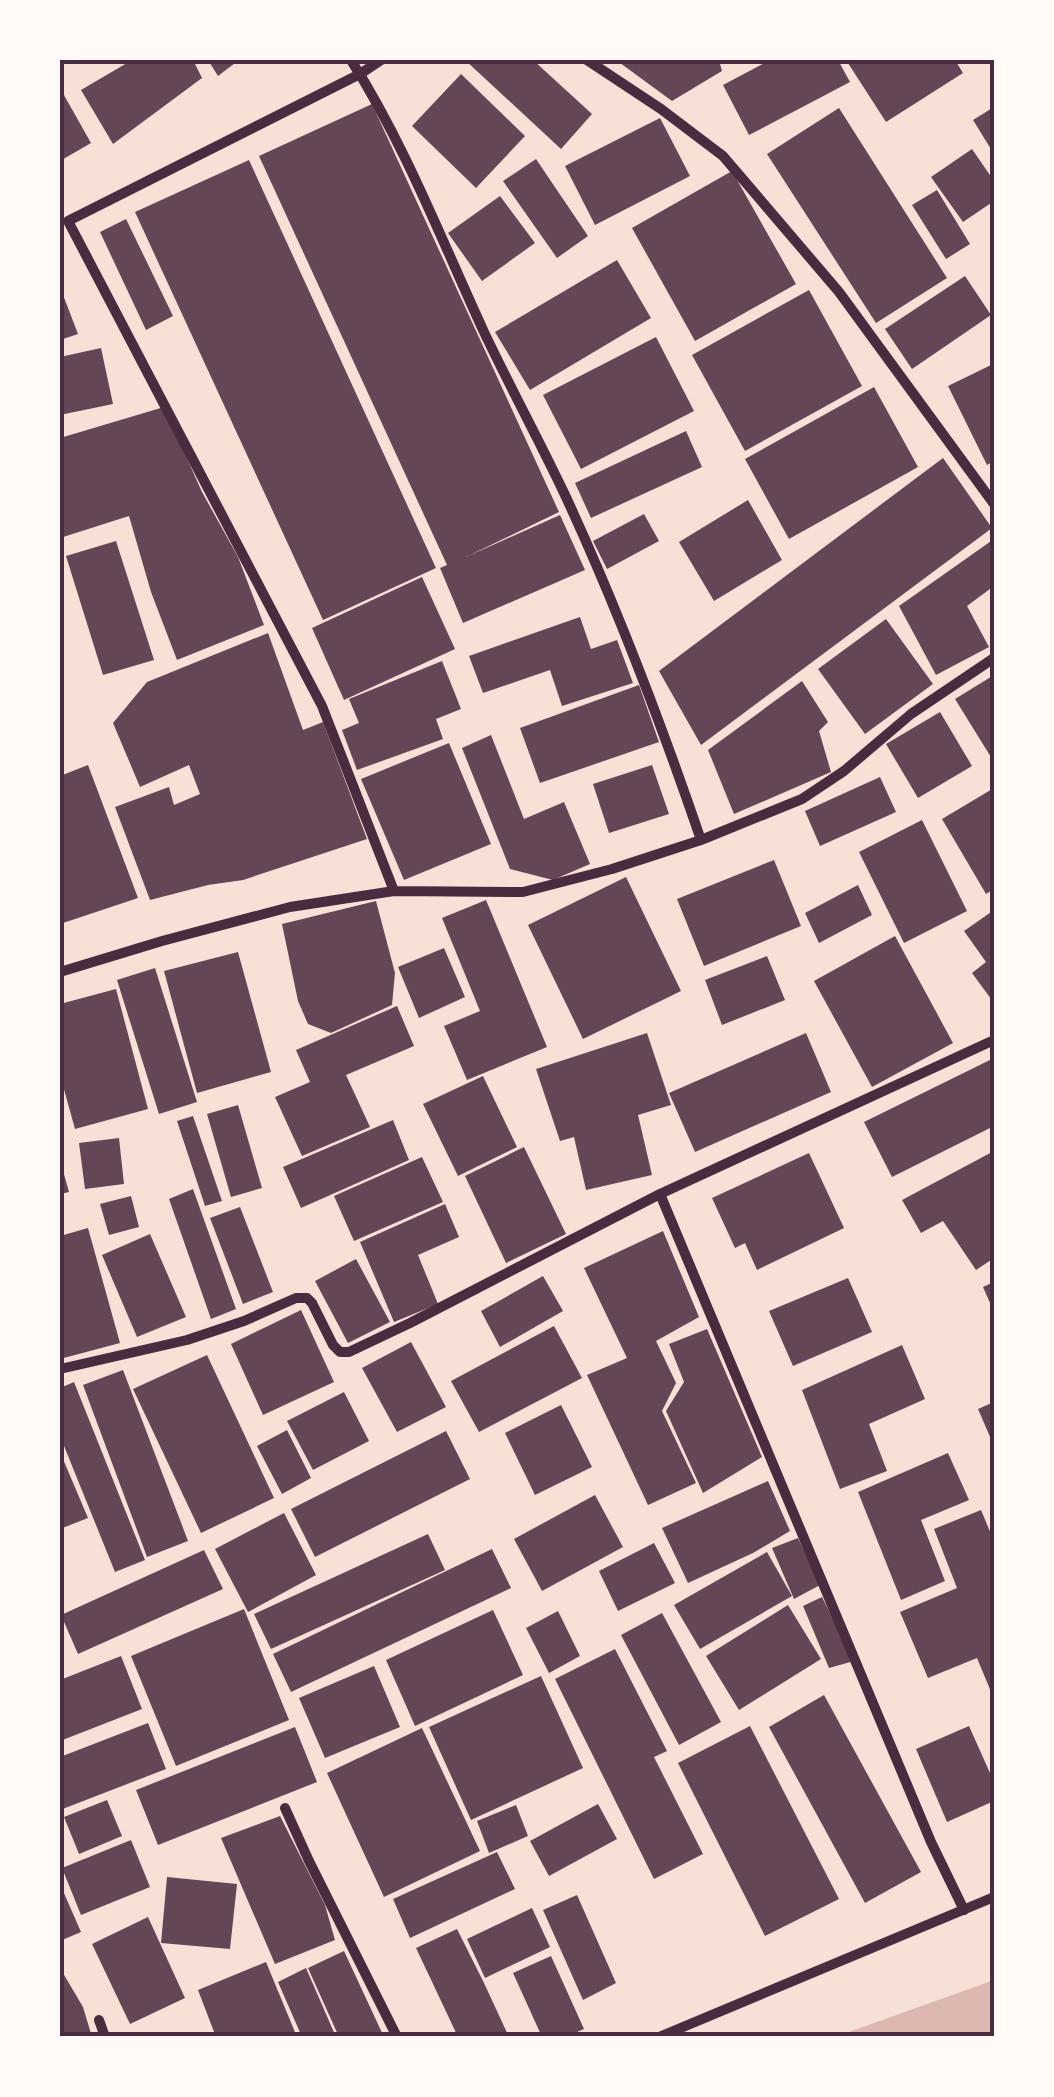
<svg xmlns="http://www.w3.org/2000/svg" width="1054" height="2097" font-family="'Exo 2',sans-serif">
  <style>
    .water { fill: #dcb8b0 }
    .building { fill: #644757 }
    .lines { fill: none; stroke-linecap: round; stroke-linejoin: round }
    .minor { stroke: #4a2c40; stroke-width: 10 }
    .neatline { fill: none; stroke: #4a2c40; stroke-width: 4 }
  </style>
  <rect width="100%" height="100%" fill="#f7e1d7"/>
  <path class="water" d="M994,1980V2037H835Z"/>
  <path class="building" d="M132,60H193L202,78L113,144L81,90Z
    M208,60H239L218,76Z
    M465,60H533L592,114L561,149Z
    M616,60H719L722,71L672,101Z
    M770,60H838L850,82L749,135L723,85Z
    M846,60H955L963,73L886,122Z
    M461,74L525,136L476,188L412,126Z
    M60,88L91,143L60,161Z
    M372,104L559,512L466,557L560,515L585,570L463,623L440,568L447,565L259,156Z
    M994,107V154L973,120Z
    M839,108L947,278L876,323L767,154Z
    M660,118L690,176L595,225L565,166Z
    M972,149L994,181V201L963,222L931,177Z
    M536,159L588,236L557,258L503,181Z
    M249,160L436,568L323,620L135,212Z
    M732,171L796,284L695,341L632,228Z
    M937,190L970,244L946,259L912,205Z
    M500,196L535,243L482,281L448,233Z
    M126,219L173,316L146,330L100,232Z
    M617,260L651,318L530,390L495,332Z
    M965,276L991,315L912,369L885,329Z
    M60,287L78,334L60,340Z
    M809,290L862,386L745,451L692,355Z
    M656,337L694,411L581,469L543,395Z
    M101,348L113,404L60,415V357Z
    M991,365L994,370V461L987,465L948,386Z
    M874,387L918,467L789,539L745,459Z
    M164,407L202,492L238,557L264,625L177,660L151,592L129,516L60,538V438Z
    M686,431L702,467L591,518L575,483Z
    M943,458L992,528L701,745L659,671Z
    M748,500L782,560L714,601L679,542Z
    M644,514L659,541L607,569L593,541Z
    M994,539V586L967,606L989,647L936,675L899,606Z
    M116,541L154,660L103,675L66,556Z
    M422,577L455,649L344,700L312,628Z
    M580,617L591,649L617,640L633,683L562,706L550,670L483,693L469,656Z
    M886,619L933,684L865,734L818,669Z
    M268,633L303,730L323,722L367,839L243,880L208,885L150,900L115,807L169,787L174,805L200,794L189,765L140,787L113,723L147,682Z
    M442,661L461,709L436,719L443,739L357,770L342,730L359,723L349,699Z
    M994,675V762L955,699Z
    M802,681L828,722L819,731L831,772L734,814L708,750Z
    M639,685L659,742L540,783L520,728Z
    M940,712L972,766L918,798L886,744Z
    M491,735L524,819L564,802L590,864L553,880L510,869L462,748Z
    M449,743L491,844L404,880L361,779Z
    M88,765L138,898L63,923L60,915V776Z
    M652,765L669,814L609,833L593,784Z
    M880,777L896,812L820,846L805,811Z
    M994,788V889L986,894L942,819Z
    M922,820L967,911L904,943L859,852Z
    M774,860L801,926L704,966L677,899Z
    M626,877L681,991L583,1039L528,925Z
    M858,885L872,915L819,943L805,913Z
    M486,900L547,1047L467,1080L444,1026L480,1011L442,918Z
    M376,901L395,973L392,1005L331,1033L308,1024L298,1001L282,924Z
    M994,910V1003L972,973L986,962L964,931Z
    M895,936L953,1043L872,1087L814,981Z
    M444,948L465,997L419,1018L398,967Z
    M238,952L271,1072L197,1093L164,971Z
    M767,956L785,1000L722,1025L705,980Z
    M155,968L197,1102L159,1114L117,980Z
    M116,989L148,1109L75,1129L60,1075V1004Z
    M397,1006L414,1046L346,1075L370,1127L302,1156L275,1097L310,1082L296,1050Z
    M647,1033L671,1105L638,1115L652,1175L586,1190L574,1137L560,1141L536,1069Z
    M806,1033L831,1092L695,1152L669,1093Z
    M994,1058V1126L892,1177L864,1122Z
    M483,1076L517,1147L458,1176L423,1104Z
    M238,1105L262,1188L231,1197L207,1114Z
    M193,1116L222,1201L205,1206L177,1121Z
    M393,1120L409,1160L301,1208L283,1167Z
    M119,1138L124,1184L85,1189L79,1143Z
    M524,1147L566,1234L506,1263L465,1176Z
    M994,1151V1258L976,1270L943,1221L921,1233L902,1200Z
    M809,1153L844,1228L757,1270L745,1243L735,1248L712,1198Z
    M422,1157L443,1202L354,1241L334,1196Z
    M60,1160L69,1192L60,1194Z
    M193,1189L236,1309L211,1319L169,1199Z
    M131,1196L139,1227L109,1235L100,1204Z
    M445,1204L459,1237L418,1255L438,1304L394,1322L360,1242Z
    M240,1207L273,1292L243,1304L210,1218Z
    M88,1228L120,1343L60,1359V1236Z
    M663,1231L699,1317L656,1341L676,1383L662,1411L696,1483L648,1505L587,1375L627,1358L584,1268Z
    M150,1234L186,1317L137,1337L102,1255Z
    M356,1259L390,1322L348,1343L315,1281Z
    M543,1276L563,1311L500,1347L481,1311Z
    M848,1278L872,1332L793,1366L769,1311Z
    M994,1282V1312L983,1287Z
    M301,1310L334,1382L263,1415L231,1344Z
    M554,1326L582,1378L479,1432L451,1381Z
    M707,1329L762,1457L703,1493L666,1411L684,1382L669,1344Z
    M411,1342L446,1407L397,1432L362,1368Z
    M902,1345L925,1399L869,1424L887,1471L840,1489L802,1390Z
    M207,1355L274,1498L201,1533L133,1389Z
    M123,1370L188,1541L147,1557L83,1385Z
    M74,1382L145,1560L115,1572L60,1436V1388Z
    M344,1392L369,1441L313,1470L287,1421Z
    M994,1402V1446L978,1409Z
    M561,1405L592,1467L535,1495L505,1433Z
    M287,1430L311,1478L282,1494L257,1446Z
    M446,1431L470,1479L315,1557L291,1509Z
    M60,1452L88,1518L60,1529Z
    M948,1453L969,1500L921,1520L945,1581L901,1600L858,1492Z
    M768,1481L790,1531L753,1553L688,1583L662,1528Z
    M595,1495L623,1547L542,1591L514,1539Z
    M981,1510L994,1541V1699L977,1658L928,1678L900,1612L957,1588L934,1529Z
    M284,1513L316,1575L248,1612L215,1549Z
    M428,1534L445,1570L271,1649L254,1614Z
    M798,1538L820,1585L794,1599L772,1548Z
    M654,1543L675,1583L618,1611L599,1571Z
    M492,1549L511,1588L291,1692L273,1654Z
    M204,1550L223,1589L78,1654L61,1615Z
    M767,1552L792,1596L700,1649L674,1605Z
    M822,1597L854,1661L829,1668L803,1606Z
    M788,1605L821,1659L739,1710L706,1656Z
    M244,1609L289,1720L176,1766L131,1656Z
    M493,1610L523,1675L415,1726L386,1660Z
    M558,1611L580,1656L549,1673L526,1628Z
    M662,1613L721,1722L679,1745L621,1635Z
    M615,1649L667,1751L654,1757L703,1854L654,1879L555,1679Z
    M121,1656L142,1709L60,1741V1680Z
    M374,1666L400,1727L325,1758L299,1698Z
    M541,1676L583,1768L471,1820L429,1727Z
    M824,1695L921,1872L865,1903L769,1727Z
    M148,1723L166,1769L60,1810V1757Z
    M750,1726L839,1899L765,1936L678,1763Z
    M969,1726L994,1782V1801L947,1822L916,1749Z
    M295,1727L317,1782L158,1845L136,1790Z
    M422,1728L480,1851L384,1897L327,1773Z
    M107,1800L122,1836L79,1854L64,1817Z
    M598,1804L617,1839L549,1876L530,1841Z
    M516,1805L528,1836L489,1853L477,1821Z
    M280,1816L325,1905L335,1940L275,1964L221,1838Z
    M131,1840L150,1887L81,1915L62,1868Z
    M497,1852L515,1889L410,1938L393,1899Z
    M167,1877L237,1884L230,1949L161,1943Z
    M60,1884L81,1932L60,1941Z
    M577,1895L616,1983L583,2000L543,1910Z
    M532,1908L550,1947L485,1978L467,1939Z
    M148,1917L185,1998L130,2024L92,1944Z
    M457,1929L484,1983L509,2037H458L442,2003L416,1948Z
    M344,1951L384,2037H339L308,1968Z
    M551,1956L584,2029L566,2037H542L513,1973Z
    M266,1962L297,2037H216L198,1990Z
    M60,1968L83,2007L92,2037H60Z
    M306,1968L336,2037H302L278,1982Z"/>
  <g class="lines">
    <path class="minor" d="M351,60C405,145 442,241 484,332C510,387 539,440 565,495C617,607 661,723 701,840
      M381,60L360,74L68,221L322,706L394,891
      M587,60L661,109L723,156L839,292L994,504
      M60,972L162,941L290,907L394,891L523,892L612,869L701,840L802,799L844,771L911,714L994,658
      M660,1194L931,1842L964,1910
      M60,1369L187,1340L244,1321L296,1298H307L312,1303L333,1345L340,1352H349L410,1323L660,1194L994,1040
      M285,1808L309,1861L397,2037
      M99,2020L105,2037
      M659,2037L994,1897"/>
  </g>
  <rect width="1054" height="2097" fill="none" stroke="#fffaf5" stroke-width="125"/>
  <rect x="62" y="62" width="930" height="1972" class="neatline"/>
</svg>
